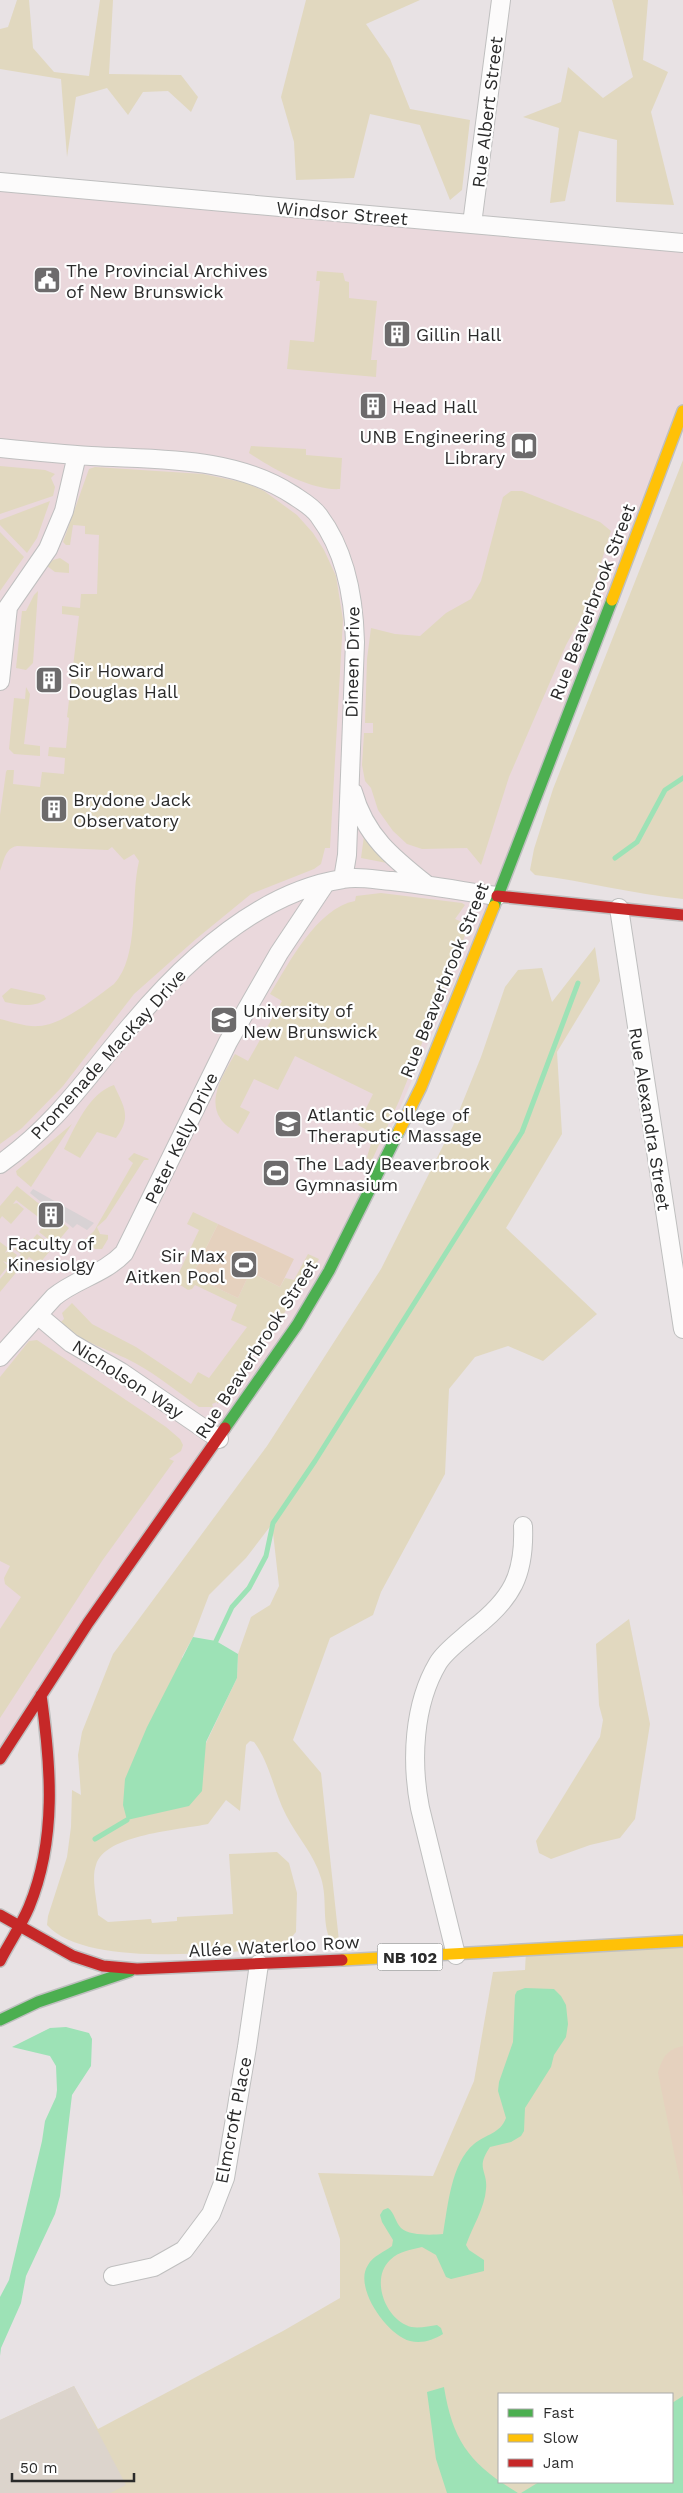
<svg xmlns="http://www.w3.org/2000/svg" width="683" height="2493" font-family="'Work Sans',sans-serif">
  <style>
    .education { fill: #ead8dc }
    .green { fill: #e1d8bf; fill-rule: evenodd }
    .cemetery { fill: #dcd4cc }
    .pitch { fill: #e5d1be }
    .plaza { fill: #d8d2d4 }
    .water { fill: #9de2b6 }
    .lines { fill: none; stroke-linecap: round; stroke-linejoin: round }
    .stream { stroke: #9de2b6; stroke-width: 5 }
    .street-casing { stroke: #bfbfbf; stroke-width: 20 }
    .fast-casing { stroke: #bfbfbf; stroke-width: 14 }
    .slow-casing { stroke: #bfbfbf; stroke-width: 14 }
    .jam-casing { stroke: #bfbfbf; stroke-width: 14 }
    .street { stroke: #fcfbfb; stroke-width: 18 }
    .fast { stroke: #4caf50; stroke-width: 11 }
    .slow { stroke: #ffc107; stroke-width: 11 }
    .jam { stroke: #c62828; stroke-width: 11 }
    .labels { text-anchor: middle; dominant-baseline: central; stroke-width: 4.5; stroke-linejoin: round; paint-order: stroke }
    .shield { fill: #fff; stroke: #6b6b6b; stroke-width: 1 }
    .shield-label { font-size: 16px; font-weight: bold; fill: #2b2b2b }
    .street-label { font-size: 18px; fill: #2b2b2b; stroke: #fff }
    .poi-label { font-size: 18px; fill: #2b2b2b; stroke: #fff; text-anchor: start }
  </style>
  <rect width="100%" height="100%" fill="#e8e2e4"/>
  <path class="education" d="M0,182L683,243V411L524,823L329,1271L0,1759Z"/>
  <path class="green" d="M17,0H29L33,48L54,72L89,76L100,0H113L109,74L181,75L198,97L191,112L168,91L143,92L128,115L107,88L76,97L67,157L61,79L0,69V29L8,27Z
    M306,0H420L366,24L390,59L410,109L470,120L462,190L450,200L420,125L370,114L354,178L296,180L294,142L281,97Z
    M612,0H648L643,60L668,72L651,112L674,205L616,202L617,140L579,131L565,201L550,203L559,128L523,117L561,102L568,67L603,98L633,77Z
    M317,271L343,273L345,281L349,282V298L377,301L371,360H377L376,377L287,369L290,340L314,342L320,281H316Z
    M251,446L306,449V455L342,458L340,489C312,491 273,469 249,453Z
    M683,460V899C633,894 585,881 535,875L530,870L534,849L553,789Z
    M0,466L45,470L55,474L51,478L55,487L53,496L0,514Z
    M95,467L203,474L246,483L264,491L297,515L313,533L324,550L336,576L343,620L330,848H325L321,864L314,869L251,894L196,939L134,994L63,1086L22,1128L0,1144V1019C12,1022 26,1027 39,1026C62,1025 95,998 114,984C140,956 130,898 139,861L134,854L124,860L112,847L108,850L17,846C5,848 4,861 0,871V815L6,772L7,770H14L13,784L40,787L42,772L64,774L65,758L48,756L49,747L66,748L69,718L67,717L79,616L62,614V606L80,608L81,594H97L99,535L85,534V526L73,525L70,545H66L63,542L89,469Z
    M511,491H522L600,522L611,531L587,607L566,645L509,777L481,865L467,848L422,849L407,844L393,831L378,810L371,788L365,781L362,765L364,733H373V723H365L367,659L371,628L395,634L420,636L446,613L471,599L481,581L503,497Z
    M50,501L37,538L27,553L0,525V520Z
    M0,532L24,557L0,591Z
    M60,558L69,564V573L55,572L47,566L53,560Z
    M38,591L33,663L26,670L16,668L22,611H26L34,595Z
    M26,687L30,694L24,744L40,746V756L14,754L9,749L14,698L25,699Z
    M364,836L387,863L361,858Z
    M381,893L462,903L465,905L455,919L469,925L399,1101L367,1171L363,1170L374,1134L358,1125L373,1094L295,1056L278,1090L254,1079L240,1107L250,1112L238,1134C232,1129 223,1124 220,1118C207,1098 225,1072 235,1054L248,1061L282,1001L270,994C289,963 317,908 355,901L356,896Z
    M595,947L600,981L557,1052L562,1134L506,1228L597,1314L543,1361L508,1346L475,1357L449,1389L445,1474L381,1592L373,1615L330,1638L293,1740L321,1773L339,1941L331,1942C321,1921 328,1900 321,1878C314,1854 297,1837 286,1815C274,1792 270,1763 254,1742L250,1741L246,1745L240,1811L226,1800L208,1824C180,1830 105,1834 96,1865C91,1878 97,1900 98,1915L108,1922L151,1919L152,1923L177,1921V1917L233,1914L229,1854L277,1852L289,1863L297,1893L296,1932L281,1949C224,1951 87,1969 47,1925L48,1916L67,1857L71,1827L72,1790L81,1795L78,1755L82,1732L113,1654L267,1446L381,1269L453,1126L481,1057L505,987L518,970L542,968L552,1002ZM272,1524L279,1586L270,1605L251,1617L238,1654L237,1678L206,1743L182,1657L193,1637L209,1595L246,1558Z
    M11,988L44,995L46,999C35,1008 18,1005 5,1002L2,996Z
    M114,1085C124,1107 132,1117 116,1138L97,1132L80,1158L64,1149C75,1127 89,1093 114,1085Z
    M72,1124L31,1187L17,1175L16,1171Z
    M134,1153L149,1159L148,1160H144L106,1219L97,1227L100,1234L108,1235V1239L102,1249H95L85,1240L94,1231L133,1163L128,1159Z
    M17,1186L69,1228L39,1264L29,1257L0,1292V1279L21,1254L14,1249L24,1238L30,1242L37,1234L46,1241L48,1239L39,1232L46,1223L16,1200L13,1204L17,1203L24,1209L11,1224L2,1216L0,1219V1206Z
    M193,1212L218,1224L192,1276L238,1298L250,1272L280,1287L285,1278L294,1280L308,1254L319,1259L305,1284L222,1400L217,1404V1402L212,1404L213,1407H199C178,1392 157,1375 135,1363C110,1349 82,1344 61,1322L64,1319L62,1313L72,1303L92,1324L136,1347L191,1384L198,1372L209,1378L247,1327L231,1320L237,1305L195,1285L192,1289L188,1290L177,1283L176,1279L199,1230L187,1224Z
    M0,1242L8,1248L5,1253L10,1250L17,1255L10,1264L3,1261L8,1266L0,1276Z
    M37,1340L166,1427L180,1439L183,1445L181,1451L169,1459L174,1461L102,1561L0,1718V1629L21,1597L5,1584L4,1578L10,1566L0,1561V1377L29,1341Z
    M629,1619L650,1724L635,1819L620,1838L590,1845L551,1859L539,1853L536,1841L600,1737L603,1720L599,1705L596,1644Z
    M683,1941V2493H0V2420L74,2386L98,2429L283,2331L340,2298V2239L318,2173L433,2176L474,2081L493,1972L525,1970L526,1951ZM499,2394H672V2482H499Z"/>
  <path class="cemetery" d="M74,2386L126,2485L110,2493H0V2420Z"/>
  <path class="pitch" d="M218,1224L294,1259L280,1287L250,1272L238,1298L192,1276Z
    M683,2046V2197L658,2073C662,2058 667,2049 683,2046Z"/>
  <path class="plaza" d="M33,1189L94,1223L87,1230L77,1224L73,1228L30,1193Z"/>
  <path class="water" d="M193,1637L216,1641L238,1654L237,1678L206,1742L202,1791L189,1806L127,1820L123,1805L125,1779L147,1727Z
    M525,1988L554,1989L561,1996L566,2005L568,2024L566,2037L554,2055L551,2067L525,2108L524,2131L521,2136L511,2142L490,2147C475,2169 488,2170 486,2189C485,2207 472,2228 466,2245L469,2250L484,2260V2271L451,2279L446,2277L436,2255L422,2247C411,2250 399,2251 390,2260C371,2278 384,2315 406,2325C415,2330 428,2326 437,2325L441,2328L443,2334C433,2340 422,2344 410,2341C387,2335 353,2287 368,2265C373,2256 384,2252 392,2246L393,2240L382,2222L380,2215L383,2210L388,2208C395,2213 395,2222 401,2228C409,2236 433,2235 443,2234C448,2206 451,2163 474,2144C486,2134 500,2134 506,2118L498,2091L499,2082L513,2042L515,1995L517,1991Z
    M66,2027L89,2033L92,2039L91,2066L72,2095L60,2196L55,2214L26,2276L21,2303L1,2348L0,2356V2297L9,2280L42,2141L45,2121L56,2097L57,2090L56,2066L50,2056L12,2047L50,2028Z
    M444,2387C453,2442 470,2464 518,2493H447L436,2459L427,2392Z
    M683,2396V2493H521L539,2482H672V2403Z"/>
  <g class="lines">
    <path class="stream" d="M615,858L637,842L665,790L683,778
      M216,1641L232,1607L249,1588L266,1556L273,1523L315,1461L522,1132L578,983
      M95,1839L127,1820"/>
    <g class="street-casing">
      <path id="street" d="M0,182L683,243
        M472,224L501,0
        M0,448C30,451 60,454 91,456C159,460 233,456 293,495C302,501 313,507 319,516C346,552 354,598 355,642L347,855L343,879
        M0,681L8,607L48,549L64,511L77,455
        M353,792C365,836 393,858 427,885
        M619,908L683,1329
        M0,1164C58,1123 87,1076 132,1024C185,961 258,892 343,879C359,876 376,880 392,881C427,885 462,891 497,896
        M39,1316L71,1343L121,1372L219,1439
        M0,1357L54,1297C76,1279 104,1274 124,1253L228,1042L279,953L325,884
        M456,1955L420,1808C411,1762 413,1705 438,1663C445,1651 462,1639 473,1629C512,1599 525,1575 523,1526
        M113,2276L154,2267L184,2250L211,2214L225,2178L247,2047L259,1964"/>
    </g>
    <g class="fast-casing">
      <path id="fast" d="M494,906L612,600
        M225,1428L297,1325L329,1271L399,1131
        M0,2020L38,2002L130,1971"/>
    </g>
    <g class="slow-casing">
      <path id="slow" d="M612,600L683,411
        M399,1131L421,1087L494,906
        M342,1960L683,1941"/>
    </g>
    <g class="jam-casing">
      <path id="jam" d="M497,896L683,915
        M0,1759L88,1623L225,1428
        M0,1915L73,1956L103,1966L137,1969L342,1960
        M0,1961C9,1943 21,1926 29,1907C57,1839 51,1766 41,1695"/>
    </g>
    <use href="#street" class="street"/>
    <use href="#fast" class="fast"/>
    <use href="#slow" class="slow"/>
    <use href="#jam" class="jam"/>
  </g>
  <defs>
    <g id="civic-square" transform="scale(1.4375)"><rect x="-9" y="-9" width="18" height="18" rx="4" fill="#6d6b6c" stroke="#fff"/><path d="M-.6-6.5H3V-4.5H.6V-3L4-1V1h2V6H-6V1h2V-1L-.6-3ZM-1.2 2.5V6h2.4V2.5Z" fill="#fff"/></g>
    <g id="building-square" transform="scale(1.4375)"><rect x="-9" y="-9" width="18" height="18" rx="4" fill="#6d6b6c" stroke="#fff"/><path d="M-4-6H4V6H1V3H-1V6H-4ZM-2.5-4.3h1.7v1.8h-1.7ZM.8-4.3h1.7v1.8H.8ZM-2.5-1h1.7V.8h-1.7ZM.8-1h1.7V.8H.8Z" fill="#fff"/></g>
    <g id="library-square" transform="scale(1.4375)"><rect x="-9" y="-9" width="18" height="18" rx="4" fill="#6d6b6c" stroke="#fff"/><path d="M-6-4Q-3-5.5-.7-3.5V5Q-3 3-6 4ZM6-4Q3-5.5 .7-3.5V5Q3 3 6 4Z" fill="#fff"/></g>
    <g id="university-square" transform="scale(1.4375)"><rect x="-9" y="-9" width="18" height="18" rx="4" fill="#6d6b6c" stroke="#fff"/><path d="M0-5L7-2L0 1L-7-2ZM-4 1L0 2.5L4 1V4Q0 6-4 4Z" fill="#fff"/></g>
    <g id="stadium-square" transform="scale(1.4375)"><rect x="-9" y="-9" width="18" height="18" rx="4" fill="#6d6b6c" stroke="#fff"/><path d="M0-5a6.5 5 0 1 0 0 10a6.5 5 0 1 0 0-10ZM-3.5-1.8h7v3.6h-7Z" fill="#fff"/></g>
  </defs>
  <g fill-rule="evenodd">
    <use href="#civic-square" x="47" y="280"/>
    <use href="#building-square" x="397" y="334"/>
    <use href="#building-square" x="373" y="406"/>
    <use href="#library-square" x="524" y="446"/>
    <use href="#building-square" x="49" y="680"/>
    <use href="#building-square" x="54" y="809"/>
    <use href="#university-square" x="224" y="1020"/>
    <use href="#university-square" x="288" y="1124"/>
    <use href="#stadium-square" x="276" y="1173"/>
    <use href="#building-square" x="51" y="1215"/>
    <use href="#stadium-square" x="244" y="1265"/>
  </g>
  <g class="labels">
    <rect class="shield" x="377.5" y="1943.5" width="65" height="27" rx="4"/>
    <g class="shield-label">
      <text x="410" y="1957">NB 102</text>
    </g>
    <g class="street-label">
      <text transform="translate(487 112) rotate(-83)">Rue Albert Street</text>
      <text transform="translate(342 213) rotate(5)">Windsor Street</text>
      <text transform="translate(592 602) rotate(-69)">Rue Beaverbrook Street</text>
      <text transform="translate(352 662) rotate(-89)">Dineen Drive</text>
      <text transform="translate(444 980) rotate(-68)">Rue Beaverbrook Street</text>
      <text transform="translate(108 1054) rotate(-48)">Promenade MacKay Drive</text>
      <text transform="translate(650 1119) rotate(81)">Rue Alexandra Street</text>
      <text transform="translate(181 1138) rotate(-64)">Peter Kelly Drive</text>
      <text transform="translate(256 1349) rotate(-57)">Rue Beaverbrook Street</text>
      <text transform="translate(128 1379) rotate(33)">Nicholson Way</text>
      <text transform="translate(274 1946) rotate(-3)">Allée Waterloo Row</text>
      <text transform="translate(233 2120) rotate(-79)">Elmcroft Place</text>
    </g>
    <g class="poi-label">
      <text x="66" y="270">The Provincial Archives<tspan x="66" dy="21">of New Brunswick</tspan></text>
      <text x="416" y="334">Gillin Hall</text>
      <text x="392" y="406">Head Hall</text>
      <text x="505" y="436" text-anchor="end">UNB Engineering<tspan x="505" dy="21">Library</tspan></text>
      <text x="68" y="670">Sir Howard<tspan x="68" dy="21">Douglas Hall</tspan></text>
      <text x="73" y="799">Brydone Jack<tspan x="73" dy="21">Observatory</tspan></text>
      <text x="243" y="1010">University of<tspan x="243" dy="21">New Brunswick</tspan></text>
      <text x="307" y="1114">Atlantic College of<tspan x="307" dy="21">Theraputic Massage</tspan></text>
      <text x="295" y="1163">The Lady Beaverbrook<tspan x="295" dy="21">Gymnasium</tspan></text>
      <text x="51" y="1243" text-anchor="middle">Faculty of<tspan x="51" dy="21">Kinesiolgy</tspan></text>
      <text x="225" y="1255" text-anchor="end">Sir Max<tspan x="225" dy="21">Aitken Pool</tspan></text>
    </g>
  </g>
  <rect x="498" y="2393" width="175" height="90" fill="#ffffff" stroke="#aaaaaa"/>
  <rect x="508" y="2409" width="25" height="8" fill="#4caf50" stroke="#aaaaaa"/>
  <text x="543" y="2418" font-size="15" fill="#2b2b2b">Fast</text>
  <rect x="508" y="2434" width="25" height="8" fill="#ffc107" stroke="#aaaaaa"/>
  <text x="543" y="2443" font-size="15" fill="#2b2b2b">Slow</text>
  <rect x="508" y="2459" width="25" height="8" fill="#c62828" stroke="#aaaaaa"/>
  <text x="543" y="2468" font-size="15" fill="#2b2b2b">Jam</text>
  <path d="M12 2473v8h122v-8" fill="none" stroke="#2b2b2b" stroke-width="2.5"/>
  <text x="20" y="2473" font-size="15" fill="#2b2b2b" stroke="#ffffff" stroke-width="4" paint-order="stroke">50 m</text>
</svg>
